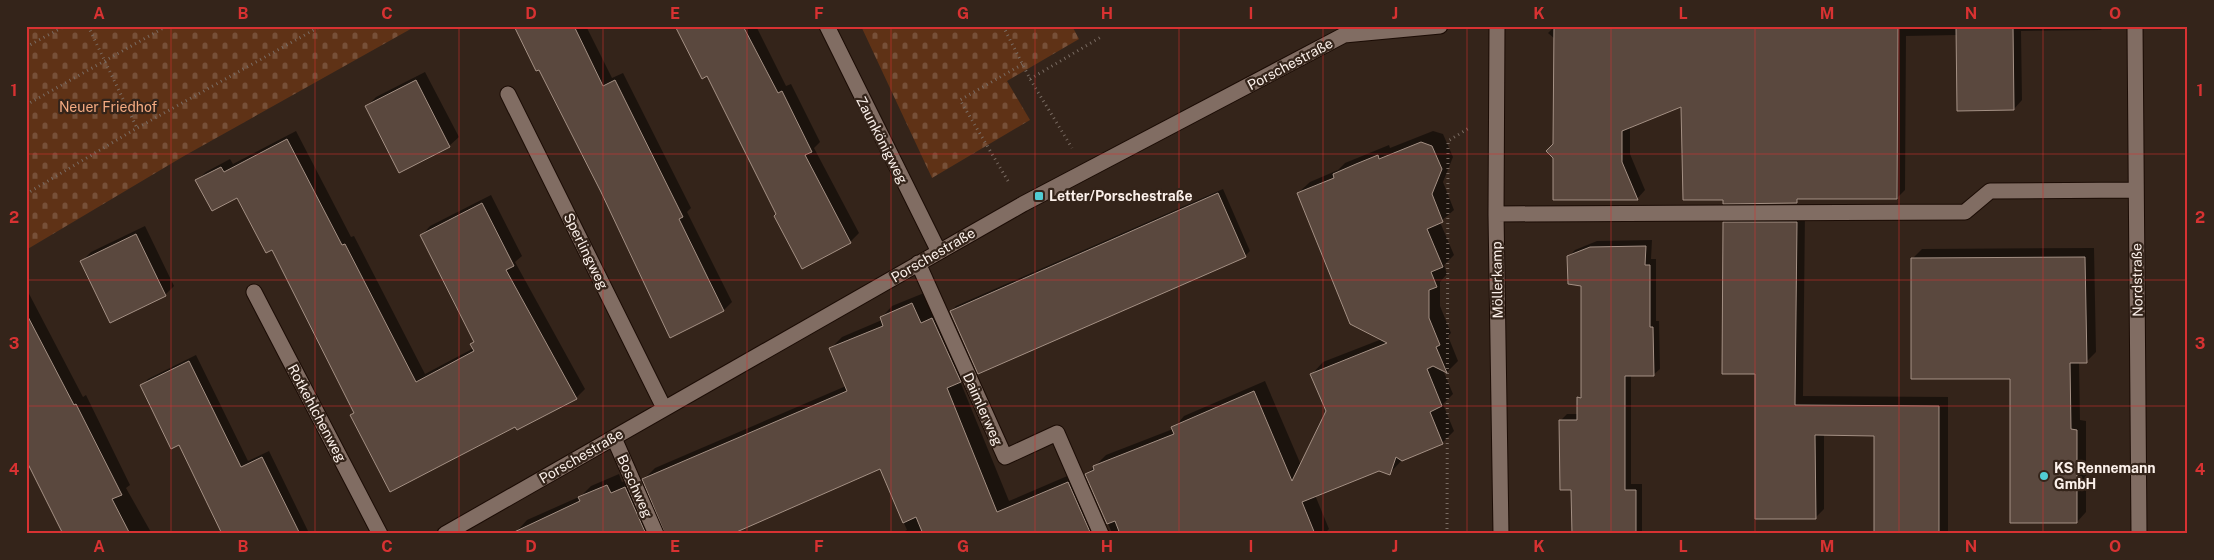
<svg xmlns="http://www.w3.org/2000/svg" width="2214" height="560" font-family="'Public Sans',sans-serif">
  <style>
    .cemetery { fill: url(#cemetery-stones) }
    .shadow { fill: #0007 }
    .building { fill: #5a483e; stroke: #a49084 }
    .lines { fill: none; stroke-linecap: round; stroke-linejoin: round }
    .minor-casing { stroke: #1b0c05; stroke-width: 17 }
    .path { stroke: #7a6c63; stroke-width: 3; stroke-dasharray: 1 4; stroke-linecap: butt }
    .minor { stroke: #816d63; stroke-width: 15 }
    .grid { fill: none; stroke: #d83232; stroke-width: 1; stroke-opacity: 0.55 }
    .poi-dot { fill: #51ccd3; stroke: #34241a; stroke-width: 2 }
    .labels { text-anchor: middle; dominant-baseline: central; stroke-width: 4.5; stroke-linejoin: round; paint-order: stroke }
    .street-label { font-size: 14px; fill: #fbf0ea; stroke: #34241a }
    .park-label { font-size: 14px; fill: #f4ab82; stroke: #34241a }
    .poi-label { font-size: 14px; font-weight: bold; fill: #fbf0ea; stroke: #34241a; text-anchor: start }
    .neatline { fill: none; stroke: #d83232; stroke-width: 2 }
    .grid-label { font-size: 16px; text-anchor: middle; font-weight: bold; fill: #d83232 }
  </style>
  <defs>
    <pattern id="cemetery-stones" width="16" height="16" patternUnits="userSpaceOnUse" patternTransform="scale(1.25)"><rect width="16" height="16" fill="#5f3216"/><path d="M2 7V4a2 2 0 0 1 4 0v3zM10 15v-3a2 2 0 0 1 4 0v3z" fill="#775038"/></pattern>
  </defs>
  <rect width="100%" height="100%" fill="#34241a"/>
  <path class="cemetery" d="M26,26H416L184,156L26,250Z
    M861,26H1072L1079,39L1007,81L1030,120L932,178Z"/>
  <path class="shadow" d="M515,26H586L612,78L623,73L691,208L687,212L732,302L724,310L671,336L602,191L540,68Z
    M676,26H756L786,86L791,84L820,142L814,148L859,233L850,242L777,214L708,74Z
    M1555,26H2104L2101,30L2021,31L2022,100L2014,109L1957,35L1906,36L1905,190L1897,198L1801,197L1796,202L1725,199L1682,105L1630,126V154L1645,190L1637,199L1555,144V39L1548,33Z
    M425,72L459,137L449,146L366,107L376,97Z
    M296,131L351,237L354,236L425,374L474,348L475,341L422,235L430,226L491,195L522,256L515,262L585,389L576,398L516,425L351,416L355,412L272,248L238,197L197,180L206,172L230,159L233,164Z
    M1433,131L1443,134L1453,157L1443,182L1454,210L1440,222L1454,255L1444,265L1447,274L1440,282V306L1451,333L1448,336L1458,361L1447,372L1443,370L1453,394L1443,404L1454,431L1442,443L1402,460L1389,474L1379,469L1315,495L1329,529L1324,534H899L907,530L880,467L728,534H517L516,532L527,520L581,496L591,486L619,474L622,482L637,476L659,527L667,533L644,479L655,468L846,386L830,349L842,337L882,320L881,318L892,306L924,293L972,369L960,381L1009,501L1079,471L1104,526L1112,533L1087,474L1106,455L1173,429L1184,416L1265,381L1301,465L1327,411L1312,374L1323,362L1382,339L1298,193L1310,182L1338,170L1345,163L1389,145L1390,148Z
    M1223,189L1250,251L1245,256L951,311L956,306Z
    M1805,213L1803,396L1948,397V534H1875V435L1824,434V509L1815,518L1756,373L1724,223L1734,214Z
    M145,226L174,286L165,295L82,261L91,252Z
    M1652,240L1651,259H1656V321H1659L1660,369L1653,375H1631V484H1642V534H1573V489L1561,420L1567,414H1579V398L1582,394V285L1568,257L1575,250L1597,241Z
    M2094,248L2096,352L2086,362H2079L2080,420L2086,421V512L2077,522L2012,378L1912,259L1922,249Z
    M26,288L83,397L86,395L130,485L126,488L152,534H69L26,457Z
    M196,355L248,461L269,451L308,531L305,534H223L179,443L142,385L148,379Z"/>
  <path class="building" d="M514,26H574L603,86L615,80L683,217L679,219L724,311L670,338L601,192L539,70L536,71Z
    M675,26H743L778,93L782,91L812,152L805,155L851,243L802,269L774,216L776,214L707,76L702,79Z
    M1554,26H1898L1897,199H1797V203L1723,204V200H1683L1681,107L1622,131V162L1638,200H1553V158L1546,151L1553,144Z
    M1956,26H2013L2014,110L1957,111Z
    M416,80L450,147L399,173L365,106Z
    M287,139L342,245L345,244L416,382L474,351L470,344L474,342L420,235L482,203L514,266L506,270L577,399L517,430L515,427L390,492L350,415L354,413L272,250L266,253L237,198L212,211L195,180L221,167L224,172Z
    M1421,142L1432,146L1442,169L1432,194L1443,222L1427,229L1443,267L1431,272L1437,287L1429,290V318L1440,345L1436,347L1447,373L1433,366L1427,369L1442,406L1430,412L1443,444L1402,461L1396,457L1390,475L1379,471L1302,502L1315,534H1120L1115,521L1107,524L1085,474L1094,470L1093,466L1174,434L1171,427L1254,391L1292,481L1326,411L1310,374L1387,343L1350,324L1297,193L1334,178L1333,174L1356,164L1378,155L1379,159Z
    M1218,193L1246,257L978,374L950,311Z
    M1723,222H1797L1795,405L1939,406V534H1874V436L1815,435L1816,519H1755V374H1722Z
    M136,234L166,296L110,323L80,261Z
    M1646,246L1645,265H1650V327H1653L1654,376H1625V490H1636V534H1572L1571,490H1560L1559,420H1577V397L1581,398V286L1568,284L1567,256L1590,247Z
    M2085,257L2087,363H2070L2071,429L2077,430V523H2010V379H1911V258Z
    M912,303L921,323L932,318L961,382L947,388L997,512L1068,482L1090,532L1085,534H923L916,517L903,523L880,469L732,534H665L642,479L847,391L829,348L883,326L880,317Z
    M26,313L74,405L76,404L122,495L112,499L130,534H63L26,460Z
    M189,361L241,467L262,457L300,534H222L179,445L171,449L140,385Z
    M607,485L611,493L625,487L646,534H510L580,501L578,497Z"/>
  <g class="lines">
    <g class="minor-casing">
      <path id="minor" d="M827,26L939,252
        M1497,26L1496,214L1501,534
        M2135,26L2139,534
        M508,94L664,408
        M1496,214L1965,212L1990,191L2136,190
        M918,263L1005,457L1057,433L1101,534
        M254,292L380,534
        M614,438L656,534
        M445,534L1023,204L1344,35L1440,26"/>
    </g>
    <path class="path" d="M88,26L137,128
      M1003,26L1030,79L1072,148
      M26,47L65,26
      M1030,79L1101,37
      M26,105L167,26
      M1008,181L960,100L1023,64
      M26,194L137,128L321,26
      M1447,534L1448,141L1469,128"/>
    <use href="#minor" class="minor"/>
  </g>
  <path class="grid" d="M171,26V534M315,26V534M459,26V534M603,26V534M747,26V534M891,26V534M1035,26V534M1179,26V534M1323,26V534M1467,26V534M1611,26V534M1755,26V534M1899,26V534M2043,26V534M26,154H2188M26,280H2188M26,406H2188"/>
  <g class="poi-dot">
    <rect x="1034" y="191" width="10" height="10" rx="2.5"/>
    <circle cx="2044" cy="476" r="5"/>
  </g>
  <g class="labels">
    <g class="street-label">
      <text transform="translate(1290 64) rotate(-28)">Porschestraße</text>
      <text transform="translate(882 140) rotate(63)">Zaunkönigweg</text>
      <text transform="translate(586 251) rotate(64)">Sperlingweg</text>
      <text transform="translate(933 255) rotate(-30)">Porschestraße</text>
      <text transform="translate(1497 280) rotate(-91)">Möllerkamp</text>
      <text transform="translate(2137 280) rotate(-91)">Nordstraße</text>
      <text transform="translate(983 409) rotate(66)">Daimlerweg</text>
      <text transform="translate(317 413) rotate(62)">Rotkehlchenweg</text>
      <text transform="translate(581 456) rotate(-30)">Porschestraße</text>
      <text transform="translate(635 486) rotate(66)">Boschweg</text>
    </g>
    <g class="park-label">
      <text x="108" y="107">Neuer Friedhof</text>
    </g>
    <g class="poi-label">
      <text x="1049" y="196">Letter/Porschestraße</text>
      <text x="2054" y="468">KS Rennemann<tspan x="2054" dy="16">GmbH</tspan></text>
    </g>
  </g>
  <rect width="2214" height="560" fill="none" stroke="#34241a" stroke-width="55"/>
  <rect x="28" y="28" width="2158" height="504" class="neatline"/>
  <g class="grid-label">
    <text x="99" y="19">A</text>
    <text x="243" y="19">B</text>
    <text x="387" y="19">C</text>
    <text x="531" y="19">D</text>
    <text x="675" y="19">E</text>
    <text x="819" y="19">F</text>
    <text x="963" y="19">G</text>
    <text x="1107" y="19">H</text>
    <text x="1251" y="19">I</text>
    <text x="1395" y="19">J</text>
    <text x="1539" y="19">K</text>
    <text x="1683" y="19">L</text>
    <text x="1827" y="19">M</text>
    <text x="1971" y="19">N</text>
    <text x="2115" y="19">O</text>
    <text x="14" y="96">1</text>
    <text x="2200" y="96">1</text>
    <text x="14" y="223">2</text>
    <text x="2200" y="223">2</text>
    <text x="14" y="349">3</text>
    <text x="2200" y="349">3</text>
    <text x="14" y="475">4</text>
    <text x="2200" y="475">4</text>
    <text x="99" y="552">A</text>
    <text x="243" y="552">B</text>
    <text x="387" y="552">C</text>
    <text x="531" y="552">D</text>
    <text x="675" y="552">E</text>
    <text x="819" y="552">F</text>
    <text x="963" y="552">G</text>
    <text x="1107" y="552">H</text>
    <text x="1251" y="552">I</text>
    <text x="1395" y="552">J</text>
    <text x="1539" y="552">K</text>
    <text x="1683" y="552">L</text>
    <text x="1827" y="552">M</text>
    <text x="1971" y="552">N</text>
    <text x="2115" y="552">O</text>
  </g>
</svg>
